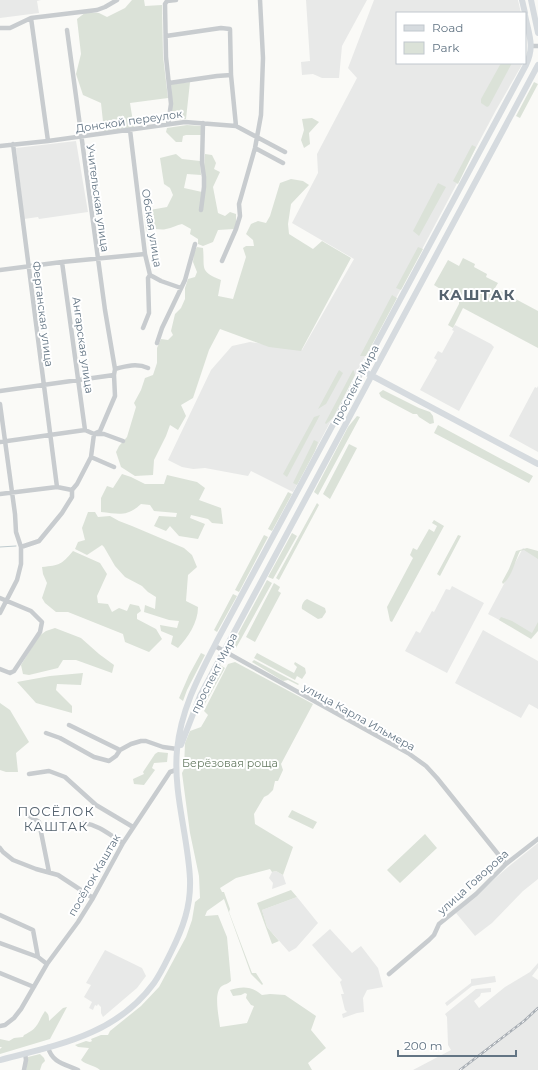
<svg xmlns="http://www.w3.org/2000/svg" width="538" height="1070" font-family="Montserrat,sans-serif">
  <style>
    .built { fill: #e8e9e8 }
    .green { fill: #dbe2d8 }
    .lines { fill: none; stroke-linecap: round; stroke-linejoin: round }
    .stream { stroke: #becbcf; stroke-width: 1 }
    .minor { stroke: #c8cccf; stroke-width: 4.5 }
    .major { stroke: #d6dbdf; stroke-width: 6 }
    .rail-casing { stroke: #a8aeb4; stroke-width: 2.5 }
    .rail { stroke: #fff; stroke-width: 1; stroke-dasharray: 3; stroke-linecap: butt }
    .labels { text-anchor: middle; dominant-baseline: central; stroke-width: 4; stroke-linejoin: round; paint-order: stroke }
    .street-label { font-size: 11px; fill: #637584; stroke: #fff }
    .park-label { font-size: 11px; fill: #667b62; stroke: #fff }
    .quarter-label { font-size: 13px; letter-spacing: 1px; fill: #55636f; stroke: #fff }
    .district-label { font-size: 15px; font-weight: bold; letter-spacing: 1px; fill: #55636f; stroke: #fff }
  </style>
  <rect width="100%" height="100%" fill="#fafaf7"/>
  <path class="built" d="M0,0H41L37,1L39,13L0,18Z
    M306,0H367L342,46L339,78H322L313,74L302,75L301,62L310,61Z
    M374,0H518L521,13H397V63H523L496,110L293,492L251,471L248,476L205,468L193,469L182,467L168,460L211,370L232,346L250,342L302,350L354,259L292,223L318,173L317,154L357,78L348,68Z
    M76,141L88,212L39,219L38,217L24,219L16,148Z
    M455,325L491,344L494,347L459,411L420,390L437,360L434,358L438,351L442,353L454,331L452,330Z
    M538,386V452L509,436L535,387L537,388Z
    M523,548L538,556V625L531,637L488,614Z
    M452,586L484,603L447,673L405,651L416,631L420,633L432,611L434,612L446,589L450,590Z
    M483,630L538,661V709L529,704L521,718L455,683Z
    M538,843V879L523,891L492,923L475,936L456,913L508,867Z
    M276,871L283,875L286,884L272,889L273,883L269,878L272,872Z
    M297,897L318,923L296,948L289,952L267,927L262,910Z
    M330,929L352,953L361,946L378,968L383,987L367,990L363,998L364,1012L357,1013L343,1018L342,1014L347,1012L345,1010L341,994H344L340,982L342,980L312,945Z
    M105,950L142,968L146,976L137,988L103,1017L101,1013V1007L98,1004L97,1006L95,1005L93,1010L89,1008L92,1002L84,997L91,985L86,983Z
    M538,963V968L532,976L538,980V1070H413L451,1050L448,1045L447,1017L445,1014L476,989L491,988V992L481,993L480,996L474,1001L479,1008L505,987L530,972Z
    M495,976L496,982L472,986L447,1006L445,1003L471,983V979Z"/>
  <path class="green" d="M132,0H144L145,6L162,5L163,56L168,98L130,103L134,128L104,131L101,103L83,95L76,74L81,54L77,19L86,12L99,13L107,17L125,8Z
    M501,63H512L489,106L487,107L481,103V99Z
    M190,82L186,119L173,120C171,115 172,91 171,84Z
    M534,82L538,84L520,118L516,116Z
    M312,118L319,122L309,133L310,144L304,148L301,140L304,130L302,119Z
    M187,125L201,126V135H186L183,136L182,142H176L166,132L167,128Z
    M472,145L476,147L458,184L453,181Z
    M176,154L182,159L200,161L201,175L187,174L184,188L202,192L205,154L212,155L216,163L214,169L220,172L213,187L218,213L225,216L230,212L236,214V225L234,229L218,230L213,242L203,246L198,244V239L190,234L191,229L182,224C177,225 172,228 166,229C159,231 154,226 148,233L146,230L144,211L167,207L173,195L170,188L164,184L160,158Z
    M291,179L303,181L309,185L291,204L288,224L289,234L313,249L322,241L351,258L301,351L269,347L220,329L209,350L193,398L181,405L186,416L178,430L170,425L166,436L154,460L153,475L135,476L121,467L116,452L119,446L127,437L136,407L134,403L141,390L145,378L153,375L157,363V348L161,339L168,340L173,335L171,331L175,314L181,308L185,299V288L188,279L195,277L197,272L193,262L194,252L197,247L203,248C205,269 199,271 221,280L218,296L233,299L246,257L243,248L246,246H254L253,240L246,234L251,224L258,221L266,223L270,216L280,183Z
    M438,183L446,187L419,236L413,231Z
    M418,247L423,249L401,290L396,288Z
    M463,258L475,264L474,267L487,274L486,277L498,283L495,288L538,311V348L463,308L453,328L448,325L459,304V301L434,285L448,260L459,266Z
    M392,295L397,298L366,356H360Z
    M339,370L343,373L326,404L318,409Z
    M353,370L354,371L355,375L333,418L326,424L325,423Z
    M383,390L419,408L430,412L433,416L434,423L430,424L419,417L417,414H413L381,397L379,393Z
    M320,415L287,477L283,474L314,417Z
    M357,416L360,417L318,495L314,492L348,427Z
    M438,425L533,476L529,483L434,433Z
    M314,440L318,442L315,451L297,485L293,483Z
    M349,444L357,448L330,499L323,494Z
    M122,474L131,477L145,484H164L167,475L197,482L205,488L199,500L221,508L223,524L212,523L208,519L191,515L190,518L205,524L198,539L179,536L170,526L166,531L154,526L159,516L176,517L177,513L154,511L150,505L141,504C127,517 119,514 101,512V498L107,486L113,488Z
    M288,492L292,494L272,531L268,529Z
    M317,503L319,505L279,580L276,578Z
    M88,512H95L98,517L110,516L119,521L132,526L184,548L192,555L197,567L188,575L186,601L198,607C198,623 188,637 178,648L171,644L173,636L161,631L160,625L177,628L179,621L169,620L144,612L145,605L155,609L156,597L148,592L142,586L125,577L115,566L104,547L102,545L87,555L75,549L78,542L85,540L82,528Z
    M434,520L444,526L392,622L390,621L387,607L413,558L410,555L413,548L417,550L429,529L434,532L437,526L432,523Z
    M292,533L297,536L273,579L268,577Z
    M264,535L268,537L239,592L235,590Z
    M458,535L461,536L440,576L437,574Z
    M527,548L538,551V559L524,550L520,551C515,561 512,577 503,584L502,582L509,569L516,551Z
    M73,551L100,563L107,574L97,596L98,603L108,604L112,612L119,608L127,611L130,604L139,606L141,611L137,614V619L156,629L162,639L149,652L125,642L123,634L68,612H56L45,603L42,598L47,583L43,574L42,567C60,565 61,565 73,551Z
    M267,580L272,583L236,648L232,645Z
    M274,583L280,587L278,591L281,593L255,642L246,637Z
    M233,594L237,596L217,632L214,630Z
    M307,599L325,608L326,612L322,618L318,619L302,609C301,606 303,601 307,599Z
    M501,617L512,621L532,633L538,622V631L531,639L499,620Z
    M55,628L81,638L99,654L114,665L112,673L76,660H63L58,668L29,675L23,674L21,665L39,636L46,631Z
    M201,653L205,655L187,690L183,701L179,698L189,675Z
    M257,653L294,673L297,667L294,664L295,662L305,668L306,673L302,679L297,676L295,680L254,658Z
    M254,660L299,684L298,685L288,680L283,681L252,662Z
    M235,662L313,704L281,764L283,770L278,781H275L273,790L268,795L264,797L254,814L255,824L293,847L283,875L276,871L272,872L270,869L236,878L220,888L222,892H224L230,909L229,912L252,973H256L263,984L262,985L251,974L224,899L207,911L205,916L218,915L227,937L231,981C228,984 225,984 222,986C213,992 219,1017 220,1027L247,1023L254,1006L251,1005L246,998L247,994L245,993L241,995L233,996L230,990C242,986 252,986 262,995L270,994L285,995L316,1016L311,1030L326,1048L308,1063L312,1070H100C94,1065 86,1065 81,1060L89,1048L78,1047L75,1045L86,1041L90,1042L92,1041L91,1039L101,1035H108L110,1031L141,1006L159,987L186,937L192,920L195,902L200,898L199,876L190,833L182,773L184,769L185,743L190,731L201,727L208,715L204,711L228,664Z
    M220,665L225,668L202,709L198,707Z
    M83,673L81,685L57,684L56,690L72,706V713L36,703L17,682L50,676Z
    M0,703L10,710L29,742L16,753L18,772H6L0,770Z
    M158,752L168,753L167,762L154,763L152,768L155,770L144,785L134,784L133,779L144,774L143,772L155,754Z
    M292,810L317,822L313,829L288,817Z
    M425,834L437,848L400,883L387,870Z
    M291,890L297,897L262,910L267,927L279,941L272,944L257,903Z
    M67,1007L50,1039L0,1054V1049L2,1047H0V1039L9,1041L14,1038L23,1037L24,1035C39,1028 37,1023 45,1011C49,1014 49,1017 49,1021L63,1008Z
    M40,1054L44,1058L45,1061L42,1064L40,1070H26L28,1057Z"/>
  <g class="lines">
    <path class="stream" d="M0,547L16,546"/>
    <path class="minor" d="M31,18L48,141
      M0,28H10L31,18L97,10L105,7L117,0
      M166,36L221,28L230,29L231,75L236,126
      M532,46H538
      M169,83L217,76L231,75
      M168,124L171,104L166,57L165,4L167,1L176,0
      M130,130L145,254L150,275L148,278L149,313L143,328
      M13,144L57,487
      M0,146L48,141L185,122L236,126L285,152
      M255,148L283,163
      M201,210L204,187V177L202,163L203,123
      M222,261L236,229L240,216L239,204L255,148L261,115L263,58L260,0
      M62,262L85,430
      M0,270L62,262L145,254
      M150,275L161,281L181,288
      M157,343L162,328L185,280L195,244
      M115,369C126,366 137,363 148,368
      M0,391L114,375
      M0,404L15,514L16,532L21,547
      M0,442L85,430L94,434H104L123,441
      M91,457L114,467
      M0,494L57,487L72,490
      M0,598L31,611L42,622L40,632L14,671L10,673L0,669
      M0,613L17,580L21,564V547L39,541L62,513L72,497V490L77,484L91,457L94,434L100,431L115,396L114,375L115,369L105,310L67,30
      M215,646L408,753L426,766L437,778L506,864
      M69,725L120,750
      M46,733L60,738L94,757L109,761L116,756L120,750L131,744L141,741H146L163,747L177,749
      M29,774L49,771L65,777L96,805L133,827
      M28,815L39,822L49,872
      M84,823C99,825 110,835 123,843
      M0,848L3,852L13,860L36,869L58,875L93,898
      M0,915L33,930L38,957L47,964
      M0,943L38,957
      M0,973L34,987
      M389,974L429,940L434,935L439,924L476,894L506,864L538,839
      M0,1026L5,1025L14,1018L21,1009L47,964L78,922L93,898L123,843L170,772L176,770
      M48,1047C52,1063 65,1064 78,1070
      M24,1070L26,1060L25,1053"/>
    <path class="major" d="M522,0L525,13
      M531,0L538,33
      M363,371L538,464
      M181,745L200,696L538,65
      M0,1060C58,1045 116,1035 154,983C161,973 166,962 171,952C183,928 191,906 190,879C188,836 173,793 177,750C181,708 200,674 219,637L526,65C535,46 529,35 525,15"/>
    <g class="rail-casing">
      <path id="rail" d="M460,1070L524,1021L538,1008"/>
    </g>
    <use href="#rail" class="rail"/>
  </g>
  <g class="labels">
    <g class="street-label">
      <text transform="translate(129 121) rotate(-8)">Донской переулок</text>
      <text transform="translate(98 198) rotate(82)">Учительская улица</text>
      <text transform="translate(152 228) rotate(81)">Обская улица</text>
      <text transform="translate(43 314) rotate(83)">Ферганская улица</text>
      <text transform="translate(83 345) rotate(82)">Ангарская улица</text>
      <text transform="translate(355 385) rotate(-62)">проспект Мира</text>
      <text transform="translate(214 673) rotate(-63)">проспект Мира</text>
      <text transform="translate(359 717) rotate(29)">улица Карла Ильмера</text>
      <text transform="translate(94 875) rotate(-60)">посёлок Каштак</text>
      <text transform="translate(473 882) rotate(-42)">улица Говорова</text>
    </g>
    <g class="park-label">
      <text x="230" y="763">Берёзовая роща</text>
    </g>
    <g class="quarter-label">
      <text x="56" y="811">ПОСЁЛОК<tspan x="56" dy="15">КАШТАК</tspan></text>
    </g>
    <g class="district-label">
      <text x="477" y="294">КАШТАК</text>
    </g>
  </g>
  <rect x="396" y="12" width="130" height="52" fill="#ffffff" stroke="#c1c8ce"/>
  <rect x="404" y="25" width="20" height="6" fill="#d6dbdf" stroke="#c1c8ce"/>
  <text x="432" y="32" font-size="12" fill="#637584">Road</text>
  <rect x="404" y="42" width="20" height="12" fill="#dbe2d8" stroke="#c1c8ce"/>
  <text x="432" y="52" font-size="12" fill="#637584">Park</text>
  <path d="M398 1050v6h118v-6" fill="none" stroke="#637584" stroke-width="2"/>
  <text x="404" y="1050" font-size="12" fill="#637584" stroke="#ffffff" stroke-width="3" paint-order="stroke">200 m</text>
</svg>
